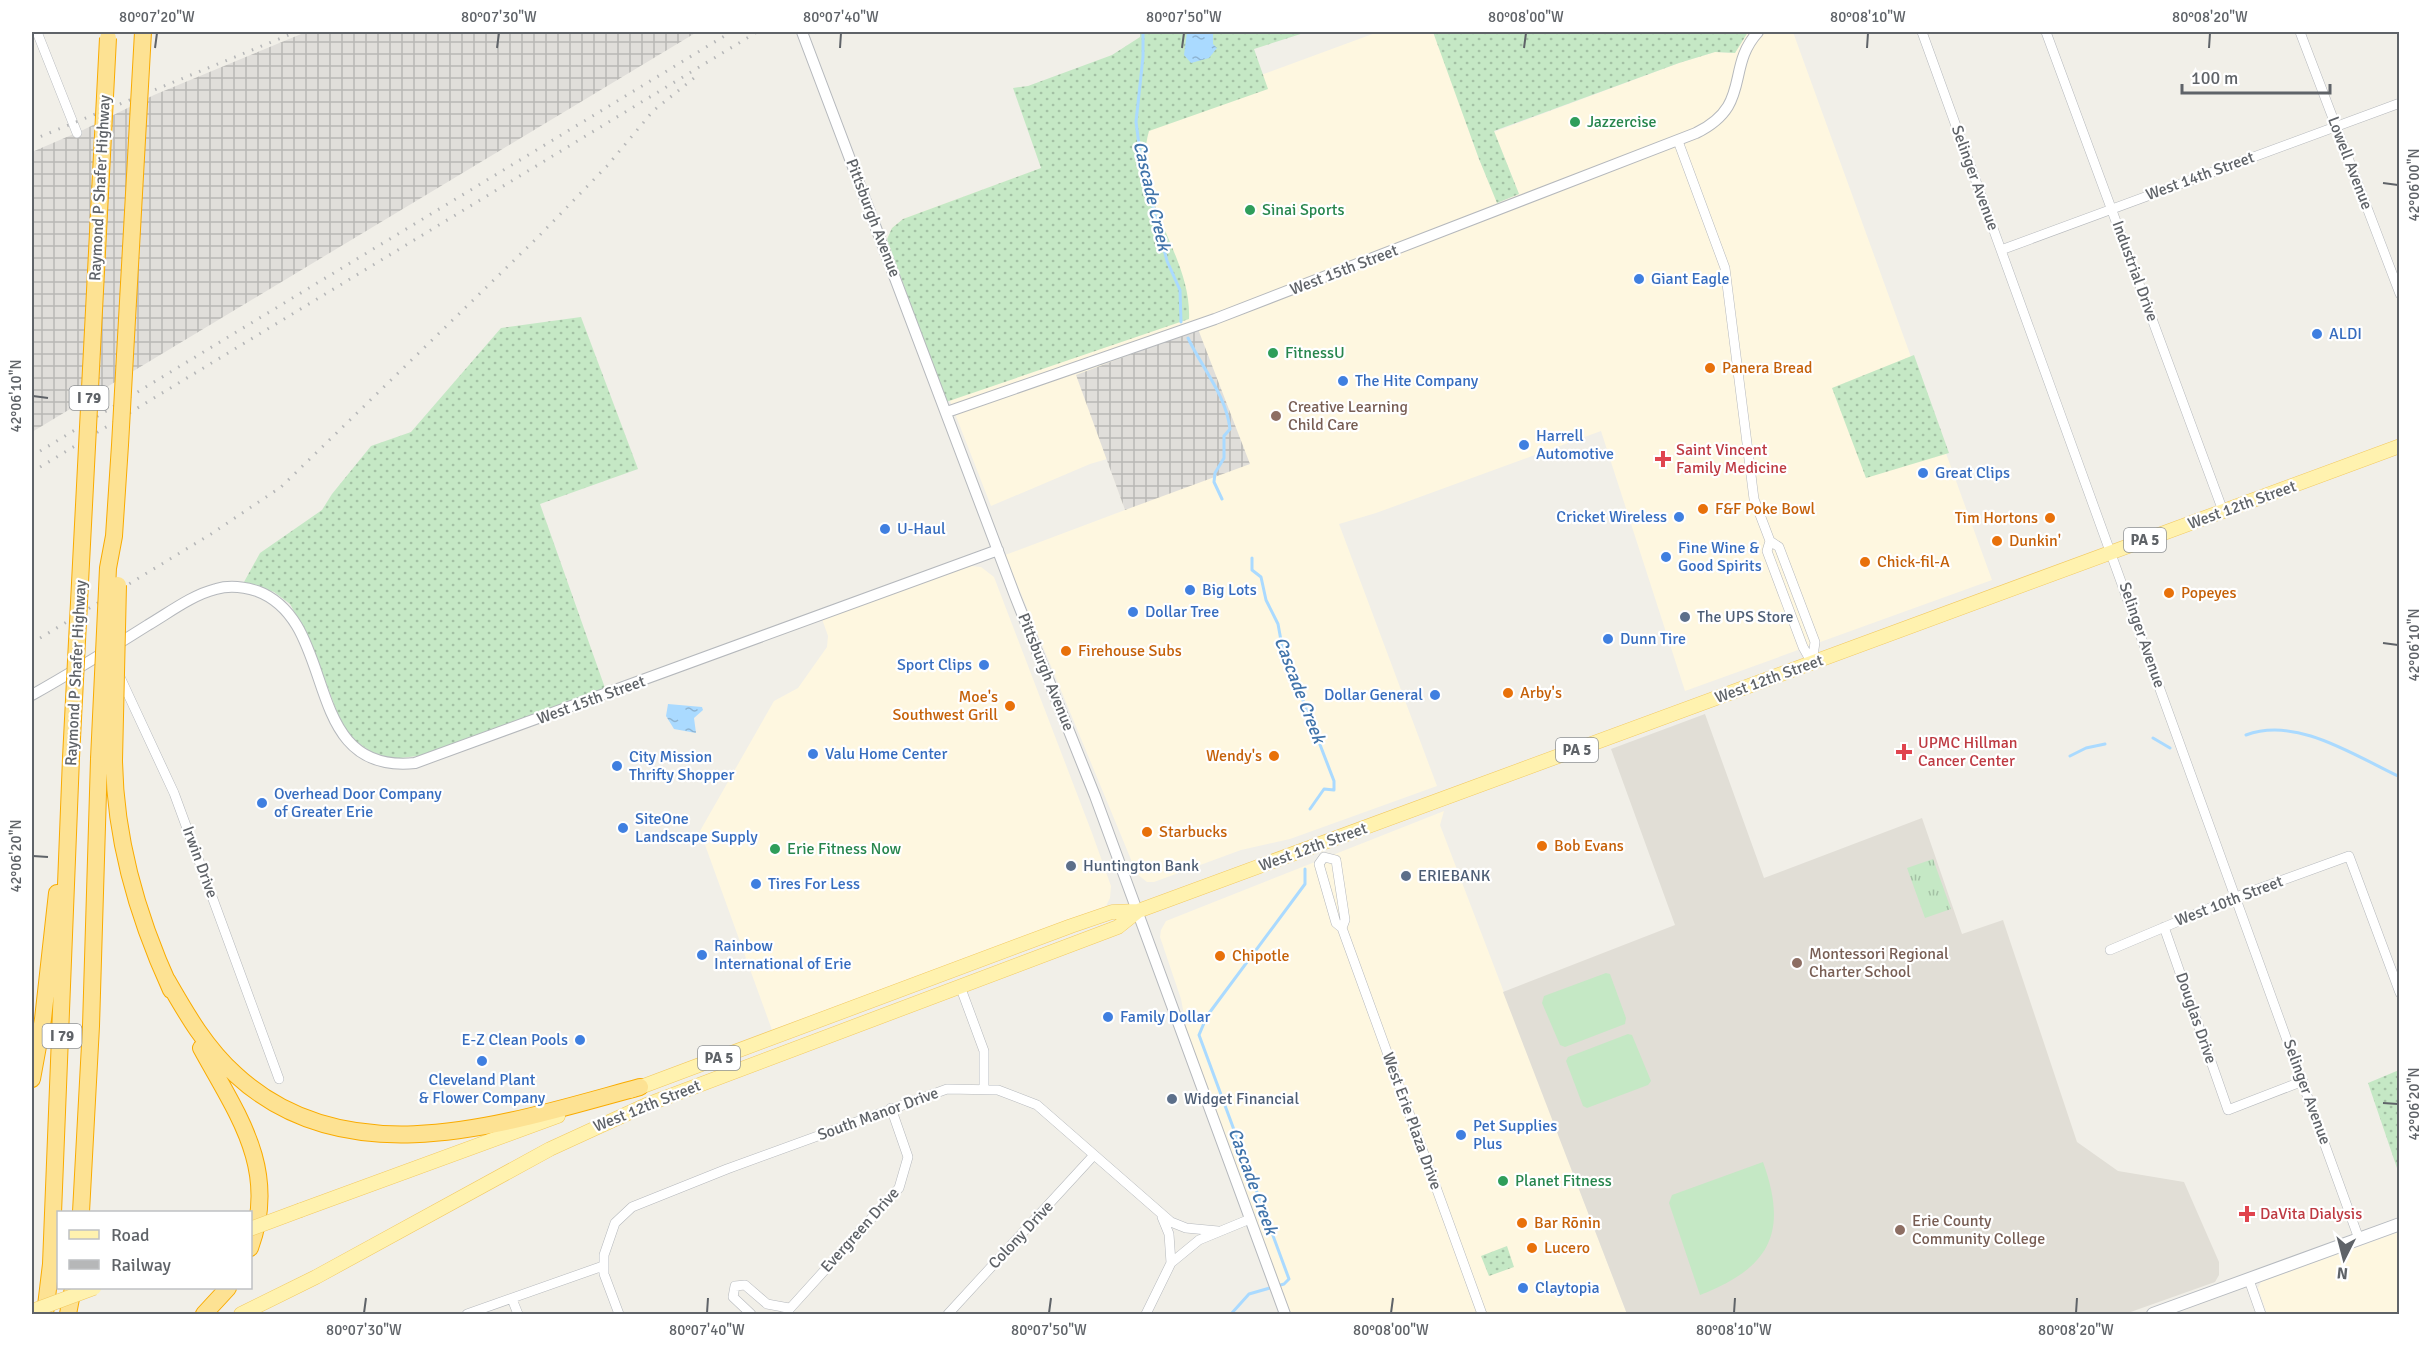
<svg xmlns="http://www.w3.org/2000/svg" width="2431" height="1346" font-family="Signika,sans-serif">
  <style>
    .commercial { fill: #fef7e0 }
    .industrial { fill: url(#industrial-grid) }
    .education { fill: #e1ded6 }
    .grass { fill: url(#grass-dots) }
    .park { fill: url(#park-tufts) }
    .garden { fill: #c5e8c5 }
    .water { fill: url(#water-ripples) }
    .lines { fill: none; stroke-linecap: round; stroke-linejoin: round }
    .stream { stroke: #aadaff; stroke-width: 3 }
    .minor-casing { stroke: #b5b8bc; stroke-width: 10 }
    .tertiary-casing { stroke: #b5b8bc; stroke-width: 12 }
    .secondary-casing { stroke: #b6babf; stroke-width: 14 }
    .primary-casing { stroke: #f2c960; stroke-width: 15 }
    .motorway-casing { stroke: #f9ab00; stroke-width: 18 }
    .minor { stroke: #fff; stroke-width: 9 }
    .tertiary { stroke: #fff; stroke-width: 10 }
    .secondary { stroke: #fff; stroke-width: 12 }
    .primary { stroke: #fff2af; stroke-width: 14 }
    .motorway { stroke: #fde293; stroke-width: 16 }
    .rail { stroke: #b6b7b8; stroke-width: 3; stroke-dasharray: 1.5 8; stroke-linecap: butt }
    .primary-bridge-casing { stroke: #f2c960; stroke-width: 15; stroke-linecap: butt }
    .motorway-bridge-casing { stroke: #f9ab00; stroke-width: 18; stroke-linecap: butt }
    .primary-bridge { stroke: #fff2af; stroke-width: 14 }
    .motorway-bridge { stroke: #fde293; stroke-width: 16 }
    .ticks { fill: none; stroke: #5f6368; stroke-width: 2 }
    .leisure-dot { fill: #2e9e5b; stroke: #fff; stroke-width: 2 }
    .shop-dot { fill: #3f7fe0; stroke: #fff; stroke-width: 2 }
    .food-dot { fill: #e8710a; stroke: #fff; stroke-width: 2 }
    .education-dot { fill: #8d6e63; stroke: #fff; stroke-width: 2 }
    .health-dot { fill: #e0444e; stroke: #fff; stroke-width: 2 }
    .service-dot { fill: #5c6f8a; stroke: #fff; stroke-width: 2 }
    .labels { text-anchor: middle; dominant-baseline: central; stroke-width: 4.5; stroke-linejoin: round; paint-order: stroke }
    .shield { fill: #fff; stroke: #8f9295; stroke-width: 1.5 }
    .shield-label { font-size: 15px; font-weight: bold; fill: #5f6368 }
    .leisure-label { font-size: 16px; fill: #27864d; stroke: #fff; text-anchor: start }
    .street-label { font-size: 16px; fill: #5f6368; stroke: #fff }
    .shop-label { font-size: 16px; fill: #366cbe; stroke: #fff; text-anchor: start }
    .food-label { font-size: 16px; fill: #c56008; stroke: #fff; text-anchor: start }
    .education-label { font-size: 16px; fill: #785e54; stroke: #fff; text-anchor: start }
    .health-label { font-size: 16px; fill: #be3a42; stroke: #fff; text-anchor: start }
    .service-label { font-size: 16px; fill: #4e5e75; stroke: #fff; text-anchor: start }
    .water-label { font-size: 18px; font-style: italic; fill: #4174aa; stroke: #fff }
    .neatline { fill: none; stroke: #5f6368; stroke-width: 2 }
    .ticks-label { font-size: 15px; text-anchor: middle; fill: #5f6368 }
  </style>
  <defs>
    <pattern id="industrial-grid" width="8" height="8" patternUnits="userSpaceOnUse" patternTransform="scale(1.5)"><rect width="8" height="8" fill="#e0deda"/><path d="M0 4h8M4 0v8" fill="none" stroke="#b9b8b5"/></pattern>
    <pattern id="grass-dots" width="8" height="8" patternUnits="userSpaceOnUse" patternTransform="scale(1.5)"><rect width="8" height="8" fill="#c5e8c5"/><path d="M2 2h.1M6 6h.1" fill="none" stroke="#a3c0a4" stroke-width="1.8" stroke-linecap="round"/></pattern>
    <pattern id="park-tufts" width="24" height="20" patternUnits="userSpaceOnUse" patternTransform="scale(1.5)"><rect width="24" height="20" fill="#c5e8c5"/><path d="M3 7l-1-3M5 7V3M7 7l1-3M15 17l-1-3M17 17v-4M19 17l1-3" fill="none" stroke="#a3c0a4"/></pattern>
    <pattern id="water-ripples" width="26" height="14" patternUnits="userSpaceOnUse" patternTransform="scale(1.5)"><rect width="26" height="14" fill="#aadaff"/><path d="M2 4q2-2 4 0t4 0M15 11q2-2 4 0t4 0" fill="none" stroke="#8eb4d2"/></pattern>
  </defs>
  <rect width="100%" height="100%" fill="#f1efe8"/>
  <path class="commercial" d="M1378,32H1434L1479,159L1498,203L1519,194L1494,132L1679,63L1715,52L1735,53L1748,32H1793L1992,580L1685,691L1601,431L1376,513L1339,524L1437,786L1290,839L1241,850L1154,882H1147L1137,874L1005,555L1125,510L1107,459L1090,464L991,506L887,239L892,228L903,219L1042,168L1185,103Z
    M971,566L981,567L994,577L1092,833L1111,886L1110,898L1106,906L772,1030L700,831L774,701L798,688L827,647L828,636L822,619Z
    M1444,811L1440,825L1627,1314H1291L1275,1272L1187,1031L1181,999L1160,937L1161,930L1166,921Z
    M2399,1232V1314H2267L2258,1288L2261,1282Z"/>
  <path class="industrial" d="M306,32H697L32,432V152L83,130L154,95Z
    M1198,329L1250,464L1125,510L1076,375Z"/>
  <path class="education" d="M1705,714L1764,878L1922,818L1962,934L2003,920L2077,1142L2118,1171L2184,1182L2219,1262V1275L2215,1282L2125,1314H1627L1503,992L1675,925L1611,749Z"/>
  <path class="grass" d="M1140,32H1307L1254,49L1268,89L1149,131C1130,197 1192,254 1189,319L946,402L887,239L892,228L903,219L1041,168L1013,88L1028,86L1112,55L1140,37Z
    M1433,32H1748L1735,53L1715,52L1679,63L1494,131L1519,194L1497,203L1479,159Z
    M581,317L638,469L540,504L605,688L427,755L391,759L373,753L357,742L343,728L310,640L290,604L274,592L244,582L260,553L322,510L332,494L371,446L411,432L501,328Z
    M1914,355L1949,453L1866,478L1832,388Z
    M2399,1070V1174L2368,1083Z
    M1507,1246L1514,1267L1489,1276L1481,1256Z"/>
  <path class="park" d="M1933,859L1951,909L1925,918L1907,868Z"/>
  <path class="garden" d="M1606,973L1610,974L1626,1018L1625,1024L1565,1047L1560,1045L1542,1003L1544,996Z
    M1628,1034L1632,1035L1651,1081L1648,1085L1587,1108L1583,1106L1566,1061L1568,1057Z
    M1763,1162C1789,1234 1769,1268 1700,1295L1669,1203L1672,1195Z"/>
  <path class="water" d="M1187,32H1213V44L1217,48L1209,58L1191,63L1184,55Z
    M668,704L702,707L703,710L694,718L696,733L674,729L666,716Z"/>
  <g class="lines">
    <path class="stream" d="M1143,32V57L1136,122L1141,160L1167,261L1180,290L1181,322
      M1188,338C1202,368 1226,395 1230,429L1224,436V458L1215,473L1214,482L1222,499
      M1252,558V570L1261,577L1266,600L1278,624L1282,646L1334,781V790L1324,789L1310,809
      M2246,735C2297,716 2355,756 2400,777
      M2153,738L2170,748
      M2070,756L2086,748L2105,744
      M1231,1314L1249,1294L1284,1284L1289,1279L1199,1035L1207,1016L1305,884V869"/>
    <g class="minor-casing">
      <path id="minor" d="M37,32L77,133
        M1922,32L2359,1239
        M2046,32L2223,511
        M2300,32L2400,294
        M1678,141L1725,268L1754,499L1770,541L1779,547L1815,642L1812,663
        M2001,250L2400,103
        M1770,541L1767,551L1803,647L1812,663
        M120,677L174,793L279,1079
        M2164,927L2228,1110L2303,1081
        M1342,928L1345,920L1336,860L1324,857L1319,864L1336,923L1342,928L1482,1314
        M2110,950L2236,897L2349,856L2400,993
        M960,986L984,1051V1088
        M1162,1217L1169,1234L1171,1263
        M2249,1280L2261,1314
        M512,1299L518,1314
        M467,1314L603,1266
        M619,1314L604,1274V1255L615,1223L632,1207L727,1169L947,1089L998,1090L1037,1105L1171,1222L1186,1228L1218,1231
        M751,1314L733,1297L735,1286L745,1285L767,1304L789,1308
        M785,1314L899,1188L908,1157L891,1108
        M948,1314L1094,1155
        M1146,1314L1171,1263L1199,1240L1250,1219"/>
    </g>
    <g class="tertiary-casing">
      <path id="tertiary" d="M802,32L1015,596L1095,796L1285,1314
        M947,412L1215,319L1696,133C1753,105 1725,68 1758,32
        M32,695C71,673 110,649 148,625C170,612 192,595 216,589C230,585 244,587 257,591C341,622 298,775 415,763L998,550"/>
    </g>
    <g class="secondary-casing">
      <path id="secondary" d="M2153,1314L2400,1224"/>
    </g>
    <g class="primary-casing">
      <path id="primary" d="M630,1091L1071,926L1112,912L1138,911L2400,446
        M301,1210L558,1116
        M241,1314L316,1277L550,1149L646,1105L1118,927L1138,911"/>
    </g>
    <g class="motorway-casing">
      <path id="motorway" d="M114,760C115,840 138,918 171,990
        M167,980C187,1015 206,1048 236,1075C349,1179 510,1122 640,1087
        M201,1048C237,1114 279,1169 250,1248
        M32,1079L43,1019L57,893
        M81,1212L91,1026L99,759
        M45,1314L51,1264L71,758
        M68,1314L73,1288
        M204,1314L228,1288"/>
    </g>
    <use href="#minor" class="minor"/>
    <use href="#tertiary" class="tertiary"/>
    <use href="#secondary" class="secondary"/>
    <use href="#primary" class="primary"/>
    <use href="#motorway" class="motorway"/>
    <path class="rail" d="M32,140L296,32
      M32,456L731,32
      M32,472L757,32
      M32,643L211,534L281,487L538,237L607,166L653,111L699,74"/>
    <g class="primary-bridge-casing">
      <path id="primary-bridge" d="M250,1229L301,1210
        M32,1311L94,1288"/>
    </g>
    <g class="motorway-bridge-casing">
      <path id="motorway-bridge" d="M71,758L108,38
        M99,759L108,568L114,536L120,445L143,32
        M114,760L118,585"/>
    </g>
    <use href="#primary-bridge" class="primary-bridge"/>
    <use href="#motorway-bridge" class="motorway-bridge"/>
  </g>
  <path class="ticks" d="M155,48L157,33M497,48L499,33M840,48L841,33M1182,48L1184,33M1524,48L1526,33M1867,48L1868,33M2209,48L2210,33M2383,183L2398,185M33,396L48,398M2383,643L2398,645M33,856L48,857M2383,1103L2398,1104M364,1313L366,1298M707,1313L708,1298M1049,1313L1051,1298M1391,1313L1393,1298M1734,1313L1735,1298M2076,1313L2077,1298"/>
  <g class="leisure-dot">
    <circle cx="1575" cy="122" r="6"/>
    <circle cx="1250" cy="210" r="6"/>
    <circle cx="1273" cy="353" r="6"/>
    <circle cx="775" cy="849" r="6"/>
    <circle cx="1503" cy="1181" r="6"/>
  </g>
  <g class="shop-dot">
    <circle cx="1639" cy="279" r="6"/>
    <circle cx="2317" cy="334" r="6"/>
    <circle cx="1343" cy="381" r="6"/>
    <circle cx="1524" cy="445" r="6"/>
    <circle cx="1923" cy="473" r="6"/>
    <circle cx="1679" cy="517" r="6"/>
    <circle cx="885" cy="529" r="6"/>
    <circle cx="1666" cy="557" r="6"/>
    <circle cx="1190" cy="590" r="6"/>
    <circle cx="1133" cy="612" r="6"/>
    <circle cx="1608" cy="639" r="6"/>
    <circle cx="984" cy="665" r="6"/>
    <circle cx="1435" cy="695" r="6"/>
    <circle cx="813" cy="754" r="6"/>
    <circle cx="617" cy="766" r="6"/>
    <circle cx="262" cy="803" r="6"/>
    <circle cx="623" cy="828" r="6"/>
    <circle cx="756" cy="884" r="6"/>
    <circle cx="702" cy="955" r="6"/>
    <circle cx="1108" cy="1017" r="6"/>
    <circle cx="580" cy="1040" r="6"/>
    <circle cx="482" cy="1061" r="6"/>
    <circle cx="1461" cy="1135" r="6"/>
    <circle cx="1523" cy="1288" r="6"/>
  </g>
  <g class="food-dot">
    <circle cx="1710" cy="368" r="6"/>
    <circle cx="1703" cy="509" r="6"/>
    <circle cx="2050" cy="518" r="6"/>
    <circle cx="1997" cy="541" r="6"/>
    <circle cx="1865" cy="562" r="6"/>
    <circle cx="2169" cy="593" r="6"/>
    <circle cx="1066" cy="651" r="6"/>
    <circle cx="1508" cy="693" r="6"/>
    <circle cx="1010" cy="706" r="6"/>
    <circle cx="1274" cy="756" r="6"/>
    <circle cx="1147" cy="832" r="6"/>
    <circle cx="1542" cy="846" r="6"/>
    <circle cx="1220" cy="956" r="6"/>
    <circle cx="1522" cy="1223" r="6"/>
    <circle cx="1532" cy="1248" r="6"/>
  </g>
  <g class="education-dot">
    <circle cx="1276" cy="416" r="6"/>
    <circle cx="1797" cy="963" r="6"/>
    <circle cx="1900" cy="1230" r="6"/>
  </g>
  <g class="health-dot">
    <path d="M1660 450h6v6h6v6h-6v6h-6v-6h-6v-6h6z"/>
    <path d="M1901 743h6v6h6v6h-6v6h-6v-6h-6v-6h6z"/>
    <path d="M2244 1205h6v6h6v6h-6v6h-6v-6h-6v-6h6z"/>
  </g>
  <g class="service-dot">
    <circle cx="1685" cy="617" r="6"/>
    <circle cx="1071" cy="866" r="6"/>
    <circle cx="1406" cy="876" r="6"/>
    <circle cx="1172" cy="1099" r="6"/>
  </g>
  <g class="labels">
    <g class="shield">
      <rect x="69.5" y="386" width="39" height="24" rx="4.5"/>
      <rect x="2124" y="528" width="42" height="24" rx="4.5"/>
      <rect x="1556" y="738" width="42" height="24" rx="4.5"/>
      <rect x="42.5" y="1024" width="39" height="24" rx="4.5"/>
      <rect x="698" y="1046" width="42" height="24" rx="4.5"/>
    </g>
    <g class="shield-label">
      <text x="89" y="398">I 79</text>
      <text x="2145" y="540">PA 5</text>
      <text x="1577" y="750">PA 5</text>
      <text x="62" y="1036">I 79</text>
      <text x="719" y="1058">PA 5</text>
    </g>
    <g class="leisure-label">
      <text x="1587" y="122">Jazzercise</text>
      <text x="1262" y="210">Sinai Sports</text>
      <text x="1285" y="353">FitnessU</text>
      <text x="787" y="849">Erie Fitness Now</text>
      <text x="1515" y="1181">Planet Fitness</text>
    </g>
    <g class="street-label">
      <text transform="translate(2350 163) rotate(69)">Lowell Avenue</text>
      <text transform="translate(2200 176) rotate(-20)">West 14th Street</text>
      <text transform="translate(1975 178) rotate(70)">Selinger Avenue</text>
      <text transform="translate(100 188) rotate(-87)">Raymond P Shafer Highway</text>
      <text transform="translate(873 218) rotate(69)">Pittsburgh Avenue</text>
      <text transform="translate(1344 270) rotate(-21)">West 15th Street</text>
      <text transform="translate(2135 271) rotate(70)">Industrial Drive</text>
      <text transform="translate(2242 505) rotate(-20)">West 12th Street</text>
      <text transform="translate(2142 635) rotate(71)">Selinger Avenue</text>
      <text transform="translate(1046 672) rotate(68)">Pittsburgh Avenue</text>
      <text transform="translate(76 673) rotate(-87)">Raymond P Shafer Highway</text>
      <text transform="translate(1769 679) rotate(-20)">West 12th Street</text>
      <text transform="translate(591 700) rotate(-20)">West 15th Street</text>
      <text transform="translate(1313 847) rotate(-20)">West 12th Street</text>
      <text transform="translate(200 862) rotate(70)">Irwin Drive</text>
      <text transform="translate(2229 901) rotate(-21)">West 10th Street</text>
      <text transform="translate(2196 1018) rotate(71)">Douglas Drive</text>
      <text transform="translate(2307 1092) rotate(70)">Selinger Avenue</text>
      <text transform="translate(647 1106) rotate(-22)">West 12th Street</text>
      <text transform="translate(878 1114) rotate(-20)">South Manor Drive</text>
      <text transform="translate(1412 1121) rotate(70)">West Erie Plaza Drive</text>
      <text transform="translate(860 1230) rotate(-48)">Evergreen Drive</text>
      <text transform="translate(1021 1235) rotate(-47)">Colony Drive</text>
    </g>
    <g class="shop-label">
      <text x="1651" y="279">Giant Eagle</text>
      <text x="2329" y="334">ALDI</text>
      <text x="1355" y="381">The Hite Company</text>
      <text x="1536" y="436">Harrell<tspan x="1536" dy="18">Automotive</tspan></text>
      <text x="1935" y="473">Great Clips</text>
      <text x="1667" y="517" text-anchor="end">Cricket Wireless</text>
      <text x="897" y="529">U-Haul</text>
      <text x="1678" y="548">Fine Wine &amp;<tspan x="1678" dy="18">Good Spirits</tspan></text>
      <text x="1202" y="590">Big Lots</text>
      <text x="1145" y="612">Dollar Tree</text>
      <text x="1620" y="639">Dunn Tire</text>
      <text x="972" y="665" text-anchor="end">Sport Clips</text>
      <text x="1423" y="695" text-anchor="end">Dollar General</text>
      <text x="825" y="754">Valu Home Center</text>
      <text x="629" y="757">City Mission<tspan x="629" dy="18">Thrifty Shopper</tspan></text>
      <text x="274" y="794">Overhead Door Company<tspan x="274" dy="18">of Greater Erie</tspan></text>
      <text x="635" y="819">SiteOne<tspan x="635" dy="18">Landscape Supply</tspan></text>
      <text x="768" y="884">Tires For Less</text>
      <text x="714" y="946">Rainbow<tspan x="714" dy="18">International of Erie</tspan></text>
      <text x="1120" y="1017">Family Dollar</text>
      <text x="568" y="1040" text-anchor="end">E-Z Clean Pools</text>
      <text x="482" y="1080" text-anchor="middle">Cleveland Plant<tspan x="482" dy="18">&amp; Flower Company</tspan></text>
      <text x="1473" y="1126">Pet Supplies<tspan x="1473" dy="18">Plus</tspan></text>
      <text x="1535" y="1288">Claytopia</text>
    </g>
    <g class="food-label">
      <text x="1722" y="368">Panera Bread</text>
      <text x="1715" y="509">F&amp;F Poke Bowl</text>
      <text x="2038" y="518" text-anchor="end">Tim Hortons</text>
      <text x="2009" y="541">Dunkin'</text>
      <text x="1877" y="562">Chick-fil-A</text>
      <text x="2181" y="593">Popeyes</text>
      <text x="1078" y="651">Firehouse Subs</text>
      <text x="1520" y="693">Arby's</text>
      <text x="998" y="697" text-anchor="end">Moe's<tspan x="998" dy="18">Southwest Grill</tspan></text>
      <text x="1262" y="756" text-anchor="end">Wendy's</text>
      <text x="1159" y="832">Starbucks</text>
      <text x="1554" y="846">Bob Evans</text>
      <text x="1232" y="956">Chipotle</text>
      <text x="1534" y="1223">Bar Rōnin</text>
      <text x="1544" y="1248">Lucero</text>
    </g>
    <g class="education-label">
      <text x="1288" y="407">Creative Learning<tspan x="1288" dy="18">Child Care</tspan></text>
      <text x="1809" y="954">Montessori Regional<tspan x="1809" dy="18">Charter School</tspan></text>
      <text x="1912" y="1221">Erie County<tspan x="1912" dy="18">Community College</tspan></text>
    </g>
    <g class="health-label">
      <text x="1676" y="450">Saint Vincent<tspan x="1676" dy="18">Family Medicine</tspan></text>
      <text x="1918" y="743">UPMC Hillman<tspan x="1918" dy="18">Cancer Center</tspan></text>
      <text x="2260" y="1214">DaVita Dialysis</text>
    </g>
    <g class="service-label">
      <text x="1697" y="617">The UPS Store</text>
      <text x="1083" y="866">Huntington Bank</text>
      <text x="1418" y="876">ERIEBANK</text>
      <text x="1184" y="1099">Widget Financial</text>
    </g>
    <g class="water-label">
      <text transform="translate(1152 196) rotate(77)">Cascade Creek</text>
      <text transform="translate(1300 690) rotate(69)">Cascade Creek</text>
      <text transform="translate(1253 1181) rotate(70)">Cascade Creek</text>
    </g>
  </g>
  <rect width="2431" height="1346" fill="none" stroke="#ffffff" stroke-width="66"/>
  <rect x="57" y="1211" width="195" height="78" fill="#ffffff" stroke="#bfc1c3" stroke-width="1.5"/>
  <rect x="69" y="1230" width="30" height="9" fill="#fff2af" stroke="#bfc1c3" stroke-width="1.5"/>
  <text x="111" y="1241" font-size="18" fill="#5f6368">Road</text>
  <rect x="69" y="1260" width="30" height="9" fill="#b6b7b8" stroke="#bfc1c3" stroke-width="1.5"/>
  <text x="111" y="1271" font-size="18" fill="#5f6368">Railway</text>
  <g transform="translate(2344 1259) rotate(186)" stroke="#ffffff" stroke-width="4.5" paint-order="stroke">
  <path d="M0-4.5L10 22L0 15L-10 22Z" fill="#5f6368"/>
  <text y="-9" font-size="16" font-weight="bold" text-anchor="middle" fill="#5f6368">N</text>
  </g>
  <path d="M2182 84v9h148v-9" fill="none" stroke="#5f6368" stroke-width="3"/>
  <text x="2191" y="84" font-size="18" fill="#5f6368" stroke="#ffffff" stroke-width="4.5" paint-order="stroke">100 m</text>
  <rect x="33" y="33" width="2365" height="1280" class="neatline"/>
  <g class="ticks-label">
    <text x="157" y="22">80°07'20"W</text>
    <text x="499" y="22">80°07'30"W</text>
    <text x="841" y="22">80°07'40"W</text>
    <text x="1184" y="22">80°07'50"W</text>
    <text x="1526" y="22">80°08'00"W</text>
    <text x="1868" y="22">80°08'10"W</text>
    <text x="2210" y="22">80°08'20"W</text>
    <text transform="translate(2414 185) rotate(-90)" y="5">42°06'00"N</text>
    <text transform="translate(16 396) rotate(-90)" y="5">42°06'10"N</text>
    <text transform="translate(2414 645) rotate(-90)" y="5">42°06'10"N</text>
    <text transform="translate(16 856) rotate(-90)" y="5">42°06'20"N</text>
    <text transform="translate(2414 1104) rotate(-90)" y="5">42°06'20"N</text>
    <text x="364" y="1335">80°07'30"W</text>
    <text x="707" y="1335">80°07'40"W</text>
    <text x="1049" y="1335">80°07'50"W</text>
    <text x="1391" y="1335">80°08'00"W</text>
    <text x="1734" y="1335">80°08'10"W</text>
    <text x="2076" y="1335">80°08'20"W</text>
  </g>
</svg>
